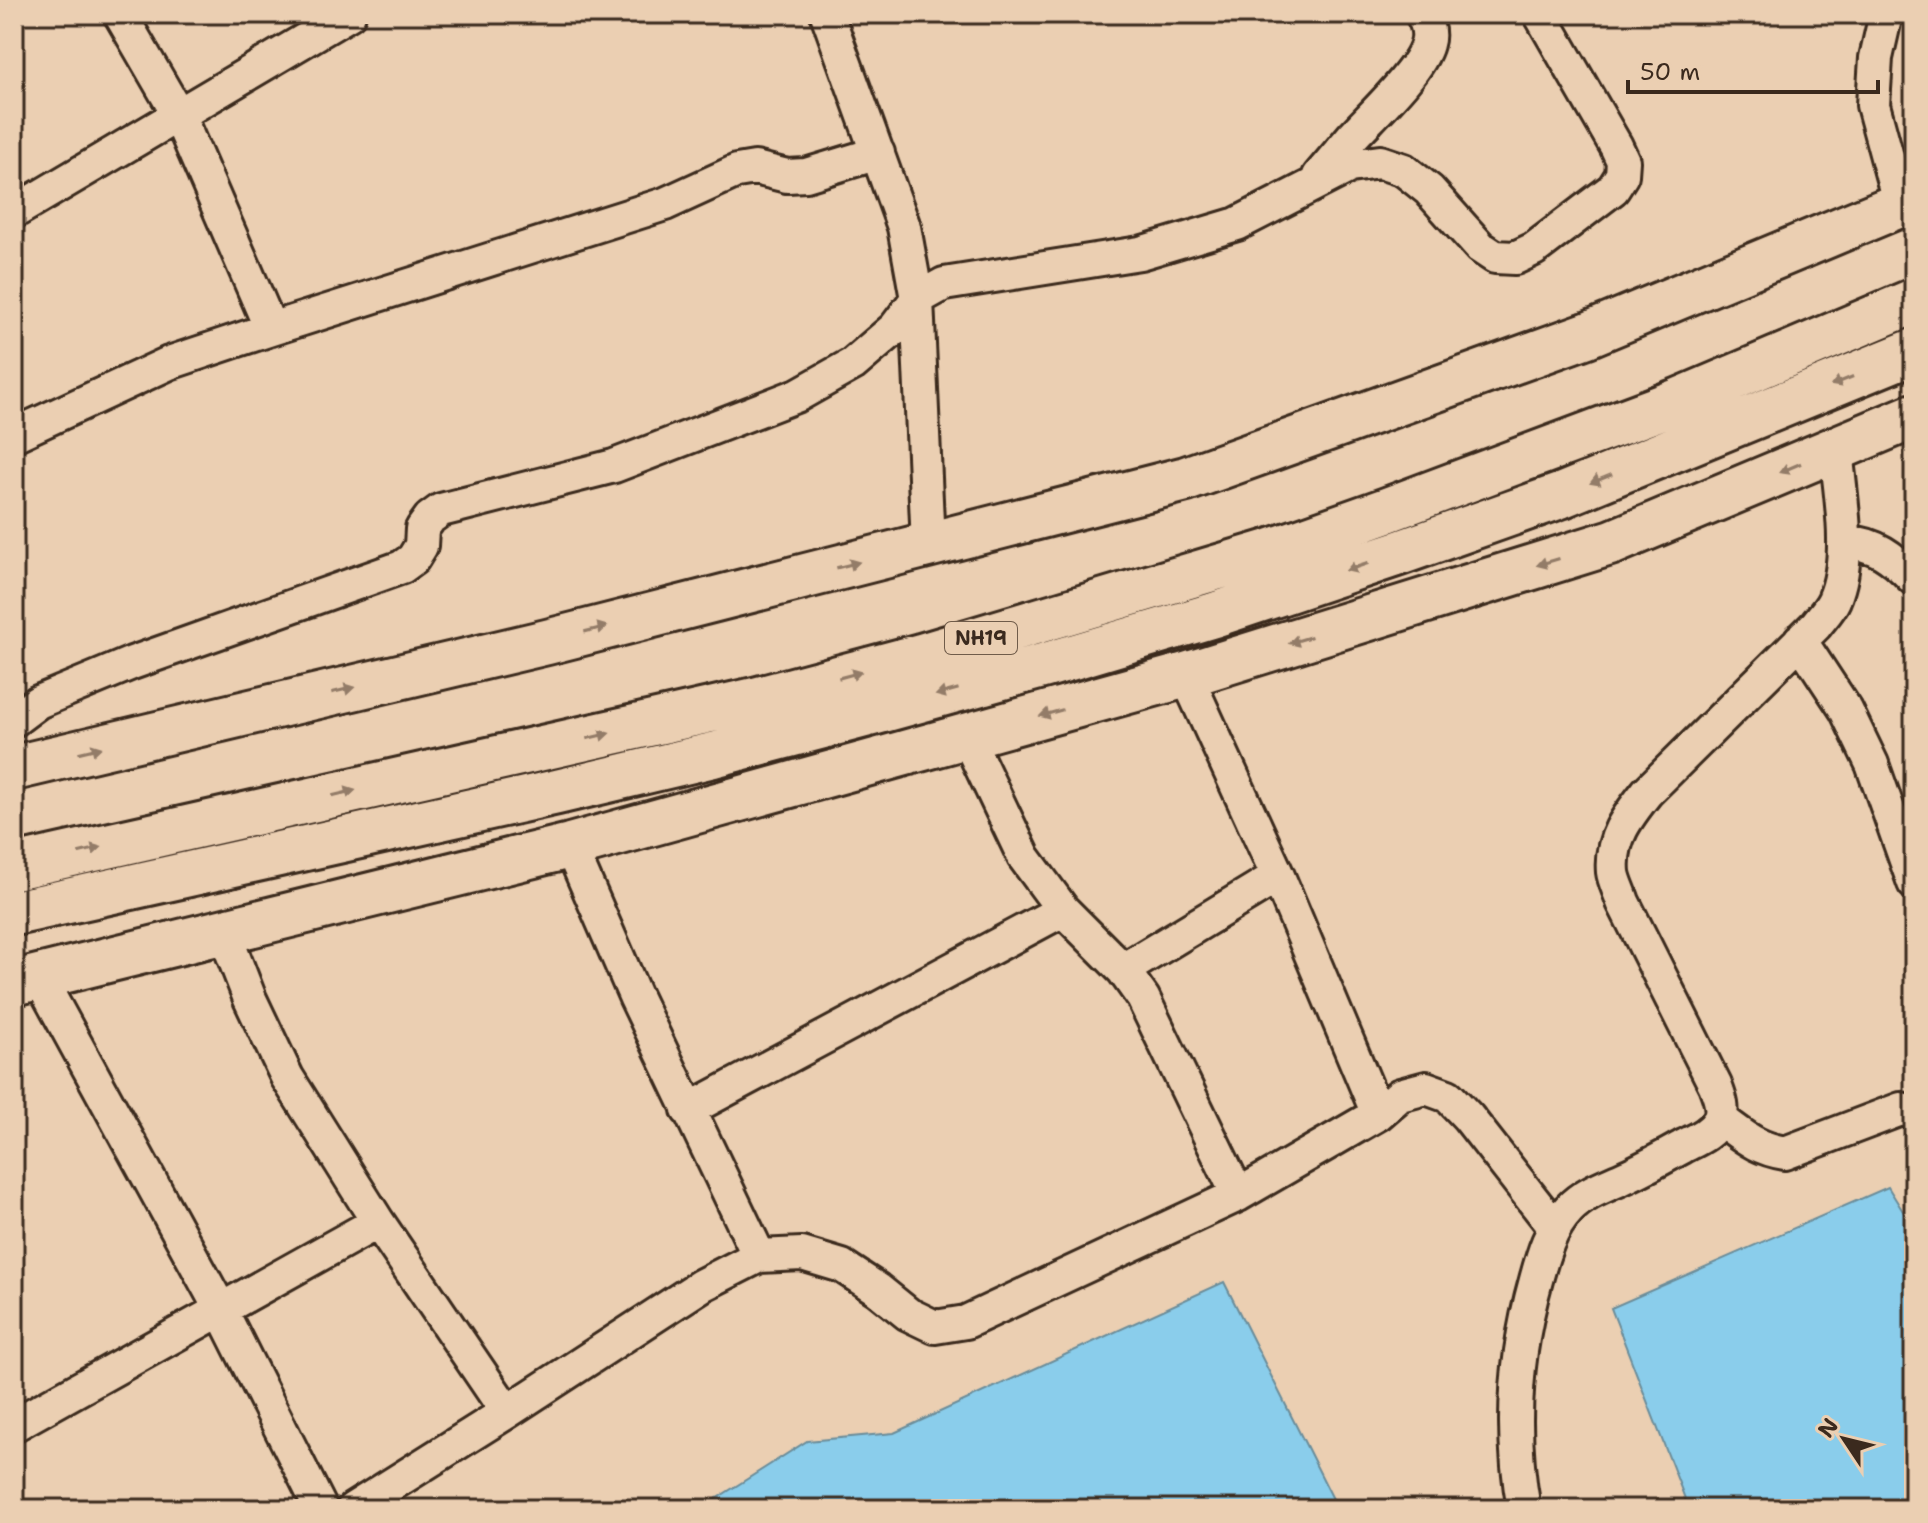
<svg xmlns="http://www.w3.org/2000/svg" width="1928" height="1523" font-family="'Shantell Sans',sans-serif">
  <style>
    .water { fill: #8acdeb; stroke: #6a8c99; stroke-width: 2 }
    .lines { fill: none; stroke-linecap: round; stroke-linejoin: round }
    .street-casing { stroke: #3b2a1e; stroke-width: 38 }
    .secondary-casing { stroke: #3b2a1e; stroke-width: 50 }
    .highway-casing { stroke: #3b2a1e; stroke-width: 50 }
    .street { stroke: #ebcfb2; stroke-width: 32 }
    .secondary { stroke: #ebcfb2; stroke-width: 44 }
    .highway { stroke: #ebcfb2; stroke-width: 44 }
    .oneway { fill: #937c68 }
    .labels { text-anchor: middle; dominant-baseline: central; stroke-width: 6; stroke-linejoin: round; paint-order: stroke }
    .shield { fill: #ebcfb2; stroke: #705c4a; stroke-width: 2 }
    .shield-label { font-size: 20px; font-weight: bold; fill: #3b2a1e }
  </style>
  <rect width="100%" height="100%" fill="#ebcfb2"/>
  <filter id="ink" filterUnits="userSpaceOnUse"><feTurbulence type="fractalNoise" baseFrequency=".0125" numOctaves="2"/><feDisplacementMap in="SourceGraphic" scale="16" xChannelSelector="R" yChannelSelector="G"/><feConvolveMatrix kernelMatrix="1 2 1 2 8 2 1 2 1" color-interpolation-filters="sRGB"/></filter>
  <g filter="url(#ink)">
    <path class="water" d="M1888,1187L1914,1229V1509H1689L1611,1308Z
      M1224,1282L1338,1509H700L807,1441L894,1433Z"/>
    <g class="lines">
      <g class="street-casing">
        <path id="street" d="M120,14L178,114L271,329
          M827,14L904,227L917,299L928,545
          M1886,14L1876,58L1873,105L1900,205
          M1319,176C1330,163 1341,150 1352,137C1371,116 1420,71 1427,44C1430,34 1427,23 1422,14
          M14,212L349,14
          M14,435L169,363L271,329L665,204L737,171L755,168L787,176L806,175L878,153
          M1844,541C1876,544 1892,556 1914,579
          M1800,640L1846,710L1872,764L1914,883
          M1186,675L1278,876L1378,1114
          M14,720L38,702L132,663L402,567L413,559L421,546L422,529L430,518L441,510L614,466L798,395L853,364L895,328L917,299L944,284L1140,253L1237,224L1350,166L1380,162L1404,170L1429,190L1480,247L1495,257L1515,258L1534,249L1613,189L1622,175L1623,161L1616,146L1540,14
          M967,737L1024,857L1063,910L1123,970L1143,998L1238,1195
          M570,846L635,996L759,1256
          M224,932L250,999L287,1077L378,1222L507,1412
          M1123,970L1278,876
          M39,977L221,1310L321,1509
          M688,1110L1063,910
          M1720,1119C1744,1136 1755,1148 1785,1153L1901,1109L1914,1112
          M14,1425L378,1222
          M353,1509L507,1412L702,1285L759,1256L802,1254L842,1266L877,1289L908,1314L935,1327L966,1322L1238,1195L1378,1114L1400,1095L1426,1088L1448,1096L1468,1117L1555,1228
          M1524,1509C1510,1433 1515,1355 1536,1280C1543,1254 1550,1229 1569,1209C1585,1192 1606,1186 1627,1176C1647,1167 1666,1156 1686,1145C1698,1139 1712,1133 1719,1120C1725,1109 1719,1096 1715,1085L1623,902C1620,892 1614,881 1613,872C1610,838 1628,816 1647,792L1816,625C1822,617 1830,609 1834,600C1853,556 1840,495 1836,449"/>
      </g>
      <g class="secondary-casing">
        <path id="secondary" d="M14,768L547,642L1186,479L1587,335L1914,199
          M14,983L570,846L1186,675L1613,542L1914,416"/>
      </g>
      <g class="highway-casing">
        <path id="highway" d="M14,867L755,700L921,656L1269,552L1387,510L1678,401L1914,301
          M14,913L557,792L713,755L876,712L1046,665L1214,615L1399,553L1560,496L1914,351"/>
      </g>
      <use href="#street" class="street"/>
      <use href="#secondary" class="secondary"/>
      <use href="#highway" class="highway"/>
    </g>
    <defs><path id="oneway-solid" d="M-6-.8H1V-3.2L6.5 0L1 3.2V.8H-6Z" transform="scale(2)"/></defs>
    <g class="oneway">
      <use href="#oneway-solid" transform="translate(1842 381) rotate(158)"/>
      <use href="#oneway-solid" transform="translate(1790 468) rotate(157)"/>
      <use href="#oneway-solid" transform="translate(1601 479) rotate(158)"/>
      <use href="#oneway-solid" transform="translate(1548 562) rotate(163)"/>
      <use href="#oneway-solid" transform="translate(848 565) rotate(-14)"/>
      <use href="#oneway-solid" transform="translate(1357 567) rotate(162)"/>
      <use href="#oneway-solid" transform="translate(596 629) rotate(-14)"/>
      <use href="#oneway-solid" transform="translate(1300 640) rotate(163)"/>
      <use href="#oneway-solid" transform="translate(850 675) rotate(-15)"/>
      <use href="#oneway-solid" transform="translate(343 690) rotate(-13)"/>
      <use href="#oneway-solid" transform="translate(947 692) rotate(164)"/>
      <use href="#oneway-solid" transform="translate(1051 713) rotate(164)"/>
      <use href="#oneway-solid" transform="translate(598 736) rotate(-13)"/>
      <use href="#oneway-solid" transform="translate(90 750) rotate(-13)"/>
      <use href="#oneway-solid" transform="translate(344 793) rotate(-13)"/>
      <use href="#oneway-solid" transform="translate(90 850) rotate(-13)"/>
    </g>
  </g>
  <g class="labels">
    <rect class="shield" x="945" y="622" width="72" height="32" rx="6"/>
    <g class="shield-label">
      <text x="981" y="638">NH19</text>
    </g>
  </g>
  <rect width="1928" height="1523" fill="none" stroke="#ebcfb2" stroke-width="48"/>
  <rect x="24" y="24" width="1880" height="1475" fill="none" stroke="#3b2a1e" stroke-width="3" filter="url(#ink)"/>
  <g transform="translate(1844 1439) rotate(305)" stroke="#ebcfb2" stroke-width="6" paint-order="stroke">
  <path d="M0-6L14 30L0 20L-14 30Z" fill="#3b2a1e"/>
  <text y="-12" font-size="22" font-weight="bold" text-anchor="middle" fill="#3b2a1e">N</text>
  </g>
  <path d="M1628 80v12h250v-12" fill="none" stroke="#3b2a1e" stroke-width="4"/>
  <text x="1640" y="80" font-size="24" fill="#3b2a1e" stroke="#ebcfb2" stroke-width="6" paint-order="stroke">50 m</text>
</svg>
